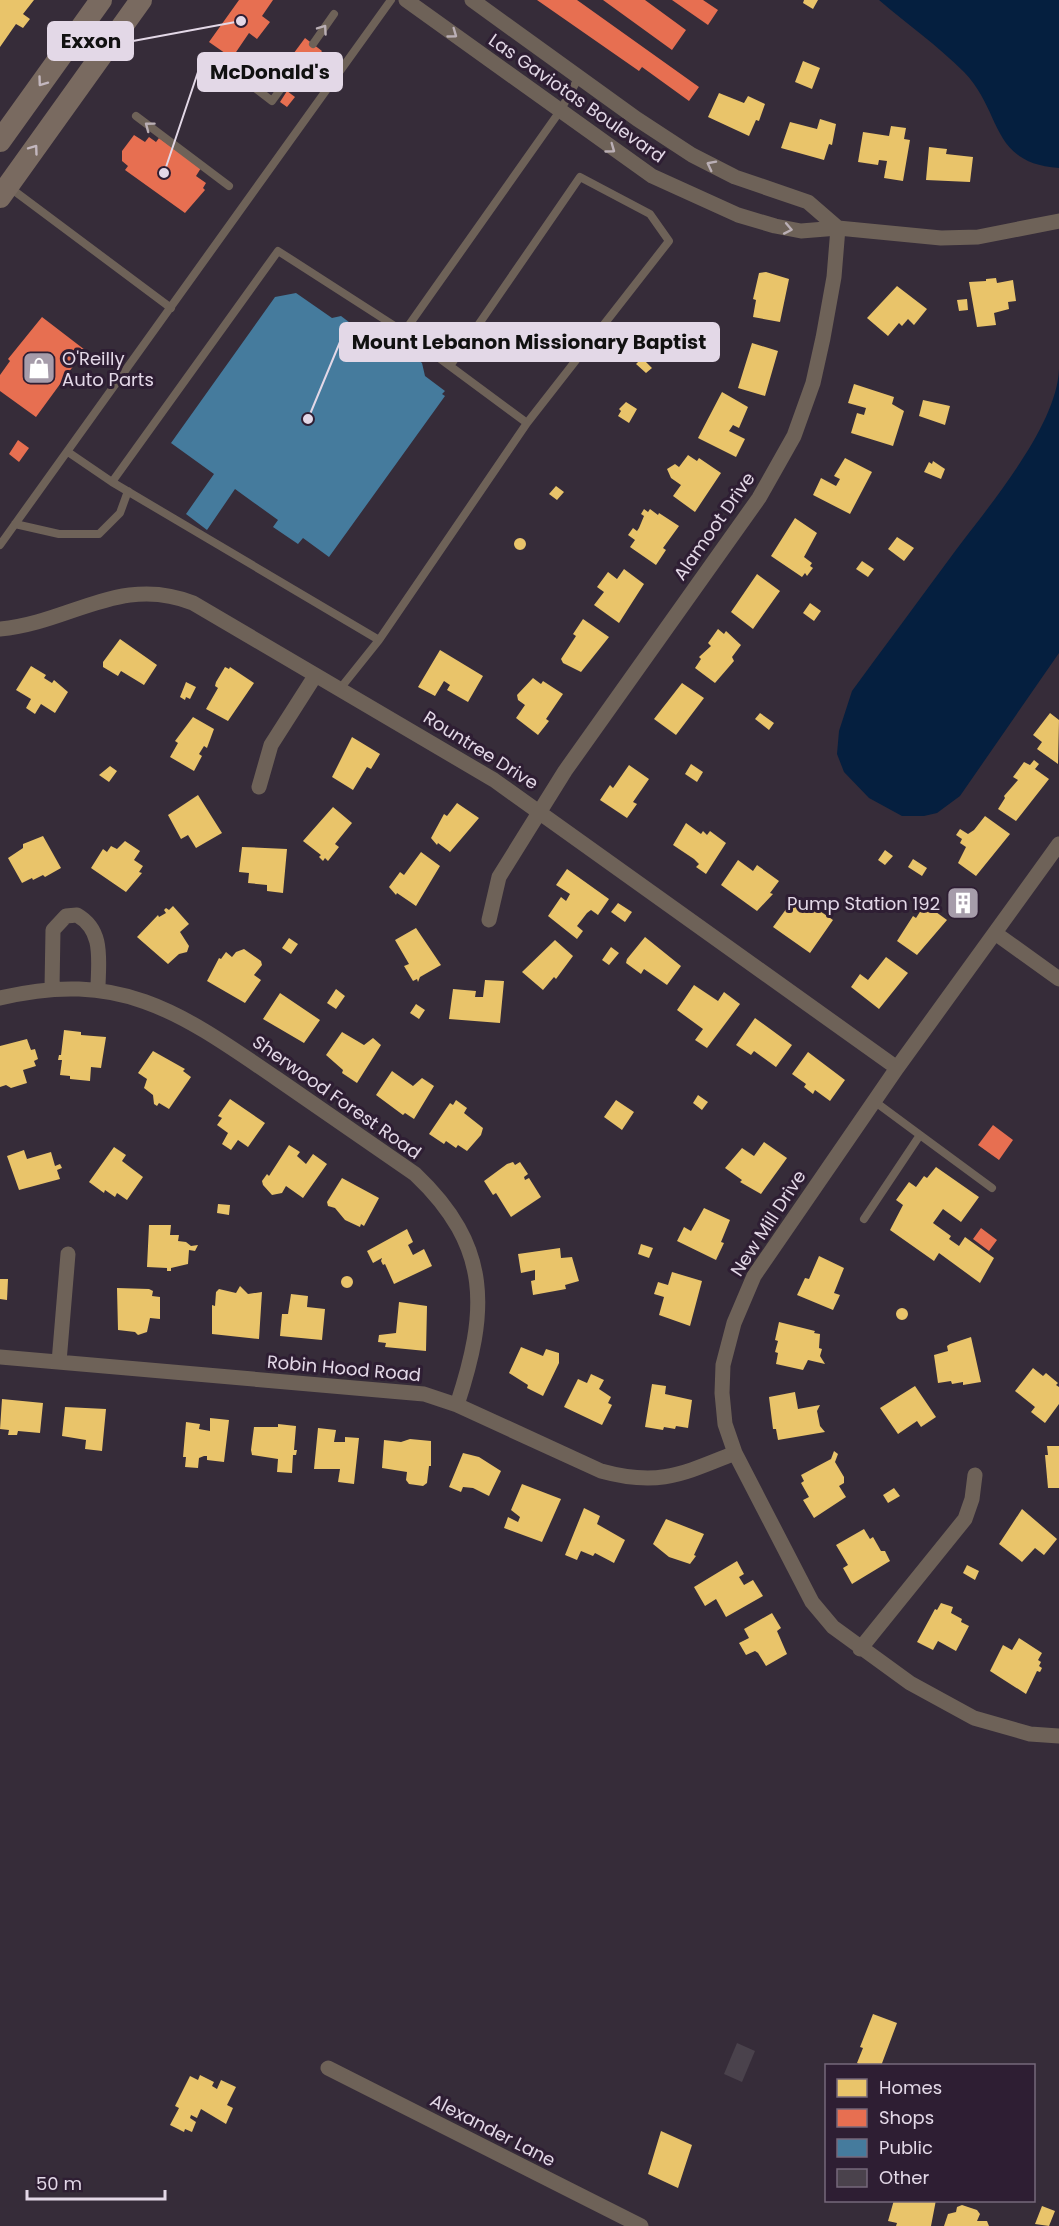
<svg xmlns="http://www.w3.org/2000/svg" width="1059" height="2226" font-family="Poppins,sans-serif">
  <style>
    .water { fill: #051f3f }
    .homes { fill: #e9c46a }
    .shops { fill: #e76f51 }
    .public { fill: #457b9d }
    .building { fill: #4a424c }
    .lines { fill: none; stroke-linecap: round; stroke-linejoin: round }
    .lane { stroke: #6e6258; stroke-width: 8 }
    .street { stroke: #6e6258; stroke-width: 15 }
    .primary { stroke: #796a60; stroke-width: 22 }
    .oneway { stroke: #baafb5 }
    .oneway2 { stroke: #c3b7be }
    .labels { text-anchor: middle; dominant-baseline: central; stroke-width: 6; stroke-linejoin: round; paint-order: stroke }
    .street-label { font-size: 18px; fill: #e3d8e7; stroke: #2e1e33 }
    .poi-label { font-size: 18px; fill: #e3d8e7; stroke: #2e1e33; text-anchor: start }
    .leader { fill: none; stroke: #e3d8e7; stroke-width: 2 }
    .callout-dot { fill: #e3d8e7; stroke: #2e1e33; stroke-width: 2 }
    .callout { fill: #e3d8e7; stroke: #e3d8e7; stroke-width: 2 }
    .callout-label { font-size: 20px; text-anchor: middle; font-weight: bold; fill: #111 }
  </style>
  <rect width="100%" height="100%" fill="#362c39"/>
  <path class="water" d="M879,0H1059V168C989,163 1003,112 964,72C938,46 907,24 879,0Z
    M1059,369V653L960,796L937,813L924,816H902L869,798L844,772L837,754L839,731L852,691C885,646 919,600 953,554C987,508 1057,427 1059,369Z"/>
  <path class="homes" d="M0,0H34L23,14L30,19L23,28L16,24L0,47Z
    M804,0H818L813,9L803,3Z
    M803,61L820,68L812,89L795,82Z
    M719,93L744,103L748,96L765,104L759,121L756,120L749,136L708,117Z
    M820,119L836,124L832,145L829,144L824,160L781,148L790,122L817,129Z
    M891,126L906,128L904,139L910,140L903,181L884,178L887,161L879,160L878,165L858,162L863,132L889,136Z
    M929,147L947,149L946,154L973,157L970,182L926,180Z
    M766,272L789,279L780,322L753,317L756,300L753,299L759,273Z
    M996,278L997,283L1013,280L1016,301L1008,302L1009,309L994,313L996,325L977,327L969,282L986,281V279Z
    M897,286L927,309L914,325L908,319L902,326L899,323L888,336L867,318Z
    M967,299L968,310L959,311L957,300Z
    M752,343L778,351L765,396L738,388Z
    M642,358L652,368L646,373L636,364Z
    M854,384L894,397L892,404L904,411L893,446L851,433L857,413L864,415L866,408L848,403Z
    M722,392L748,407L739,428L733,425L729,431L745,439L736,457L698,438Z
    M923,400L950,406L945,425L919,416Z
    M626,402L637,409L629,423L618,416L621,411L619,409Z
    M688,455L697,461L699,458L721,473L695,512L673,496L681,485L671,478L667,469L675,464L679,467Z
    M845,458L872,472L850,514L813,495L821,478L836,486L840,479L834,476Z
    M933,461L945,469L941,479L924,472L929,462L932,464Z
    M556,486L564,492L557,500L549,494Z
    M644,509L648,512L650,509L658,515L659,513L679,526L663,548L666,550L656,565L630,547L635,540L628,535L633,528L637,531L639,528L644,516L641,514Z
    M795,518L817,533L804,557L812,563L810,566L813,568L807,576L805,573L802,577L771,556Z
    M897,537L914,548L904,561L888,549Z
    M514 544a6 6 0 1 1 12 0a6 6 0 1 1-12 0Z
    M862,561L874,569L868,577L856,569Z
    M624,569L644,584L619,623L594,605L604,592L597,587L608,572L617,579Z
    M757,574L780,591L753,629L731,612Z
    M810,603L821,611L814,621L803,613Z
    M583,619L609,637L581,672L563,663L561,659L576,636L573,634Z
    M718,629L724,634L726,631L741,645L732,657L734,661L715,683L695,668L701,659L699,657L711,646L708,643Z
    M120,639L157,665L144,685L121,671L118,676L103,667V662Z
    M440,650L483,676L468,702L447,690L450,685L444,681L435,696L418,687Z
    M31,666L46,675L44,678L52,683L54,680L68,692L55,713L41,704L35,714L26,708L31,699L16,690Z
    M225,667L229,669L230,667L254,683L228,721L206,709L218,688L215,686L216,682Z
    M533,678L541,684L543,681L563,694L546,719L549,721L538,735L516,718L525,705L518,700L517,695Z
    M186,682L196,687L190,699L186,697L185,700L180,697Z
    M682,683L704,698L676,735L654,719Z
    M760,713L774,723L769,730L755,719Z
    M1050,713L1059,720L1058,764L1037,749L1042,742L1033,735Z
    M193,717L214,729L207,748L204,746L199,754L202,756L194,771L170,757L178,743L175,741Z
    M352,737L380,754L371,769L367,767L353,790L332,777Z
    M1034,760L1039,764L1035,769L1049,779L1016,821L998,809L1005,798L1004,796L1018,780L1013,777L1024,762L1030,765Z
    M691,764L703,772L697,782L685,774Z
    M629,765L649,779L633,802L637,804L627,818L600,800L610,785L613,788Z
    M110,766L117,771L109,782L99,775Z
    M198,795L222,833L196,848L188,835L181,839L168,815Z
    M457,803L479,818L450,852L438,843L437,845L431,838L444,814L447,816Z
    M333,807L352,823L335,844L339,847L328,861L325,858L323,861L319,857L321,855L303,841Z
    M985,816L1010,834L976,876L958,863L966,847L960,843L962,839L956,835L960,829L968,834L974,830Z
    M686,823L701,834L703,831L707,835L710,831L726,843L706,874L696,867L699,864L694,859L673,845Z
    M43,836L61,868L45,877L43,875L33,880L32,878L22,883L8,858L23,848V844Z
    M125,841L140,851L134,860L143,866L139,872L142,873L126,892L91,868L103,849L107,852L111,846L117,849Z
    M242,847L287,849L283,893L267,891V885L248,883L249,873L239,872Z
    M885,850L893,856L885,865L878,860Z
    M421,852L440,866L416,906L397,893L396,895L389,887L400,872L404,875Z
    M913,859L927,868L922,876L908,867Z
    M738,860L753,871L757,865L779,881L770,893L773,894L757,911L721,885Z
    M567,869L609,899L598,915L591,910L587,913L577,926L583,931L577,939L548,916L561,897L566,901L570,894L556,885Z
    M962,893L972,901L964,912L953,905Z
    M792,901L806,911L811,905L833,920L810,953L773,927Z
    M618,903L632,912L625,922L611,912Z
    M925,904L947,920L917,955L897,941L913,916L916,918Z
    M173,906L189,924L180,932L189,946L187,952L179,954L168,964L137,937L158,915L159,917L166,913L164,910L166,908L169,910Z
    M416,928L441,965L420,977L418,982L417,979L413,981L404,966L409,964L395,940Z
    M645,937L681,966L667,985L644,969L641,974L626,963L627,959Z
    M289,938L298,944L291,954L282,948Z
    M555,940L573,956L556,979L554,977L543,990L522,972Z
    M611,947L619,953L609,965L602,960Z
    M244,949L261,961L262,965L254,975L261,980L245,1003L207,981L219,958L221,959L226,952L232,957L236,952Z
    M886,957L908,973L879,1009L851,987L860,974L868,980Z
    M485,980L504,981L500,1023L449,1019L453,989L476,991L475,997H483Z
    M694,985L718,1001L724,992L740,1004L707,1048L695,1040L703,1029L677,1010Z
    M336,989L345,996L336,1009L327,1003Z
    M280,993L320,1020L304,1043L263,1019Z
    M416,1004L425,1010L419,1019L410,1013Z
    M755,1018L792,1045L776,1067L754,1051L751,1055L736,1045Z
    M64,1030L81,1032V1035L106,1037L101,1068L91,1067L90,1081L70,1079V1076L60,1075L62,1060H58L59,1055H61Z
    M342,1032L364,1045L373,1038L381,1045L357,1083L342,1073L343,1070L326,1055Z
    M27,1039L31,1050L35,1049L38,1059L34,1061L36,1066L23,1070L27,1083L11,1088L6,1085L0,1087V1046Z
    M153,1051L185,1069L183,1071L191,1077L169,1109L159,1103L157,1106L154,1104L153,1095L144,1088L147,1079L138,1073Z
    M808,1052L845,1080L830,1101L815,1090L813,1094L804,1087L806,1084L792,1074Z
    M392,1071L413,1086L422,1078L434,1086L414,1119L405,1113L403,1115L376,1095Z
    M698,1095L708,1102L702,1110L693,1103Z
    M230,1099L265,1123L248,1147L238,1140L231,1150L222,1144L228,1133L217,1125L222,1118L218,1116Z
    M456,1100L467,1108L464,1113L483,1128L481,1135L467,1151L458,1145L456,1148L446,1141L444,1144L429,1134L450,1103L453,1105Z
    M616,1100L634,1112L622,1130L604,1117Z
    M764,1142L787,1158L761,1194L740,1182L742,1180L725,1168L742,1148L754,1156Z
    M289,1145L300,1152L297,1156L306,1164L313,1154L327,1164L303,1198L286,1186L282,1193L272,1195L263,1185L262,1181L267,1174L269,1176Z
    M114,1147L126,1155L122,1161L143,1177L127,1200L117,1193L115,1197L105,1190L104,1193L89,1182Z
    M24,1150L27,1159L51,1152L55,1166L60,1164L62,1168L57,1170L60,1179L19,1190L7,1156Z
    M513,1162L515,1165L520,1162L528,1174L524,1177L525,1180L529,1178L541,1197L511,1217L496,1193L493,1195L484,1181L507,1164Z
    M936,1167L979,1197L961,1222L943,1209L933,1223L951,1236L949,1239L959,1246L965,1237L994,1258L980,1283L939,1253L934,1261L890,1230L903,1205L896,1200L909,1182L916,1187L924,1176L927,1178Z
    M342,1178L379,1198L364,1226L361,1224L360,1227L345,1220L335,1208L328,1206L327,1202Z
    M218,1204L230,1205L229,1215L217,1213Z
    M704,1208L730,1220L721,1242L724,1243L716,1260L677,1241L684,1227L691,1231Z
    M149,1225H171L170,1235H179L178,1241L186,1242L191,1246L198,1245L195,1251L189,1250L188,1264L171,1268V1271H167V1268L147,1267Z
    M407,1229L413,1242L408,1245L413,1255L424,1249L432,1266L394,1284L385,1264L383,1265L381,1261L382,1258L373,1263L367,1251Z
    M641,1244L653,1248L649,1258L638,1254Z
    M560,1248L561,1258L572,1257L579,1281L565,1285L566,1289L533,1295L531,1281L535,1280V1270L521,1273L518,1254Z
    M819,1256L844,1268L834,1293L840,1295L833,1310L797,1295L805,1278L809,1279Z
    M672,1272L702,1281L690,1326L659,1315L664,1297L654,1294L658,1282L668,1285Z
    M341 1282a6 6 0 1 1 12 0a6 6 0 1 1-12 0Z
    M0,1279H8L7,1300L0,1299Z
    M240,1286L248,1294L262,1292L259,1339L212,1334V1305L215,1306L216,1292L219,1289L236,1293Z
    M117,1288L149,1289L153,1291L152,1296L160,1297V1319L150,1318L147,1332L138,1335L135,1332L118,1330Z
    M291,1294L308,1296L307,1307L325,1309L322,1340L280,1336L282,1314H288Z
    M399,1302L427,1306L426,1351L385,1347L386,1343L378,1342L379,1335L396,1333Z
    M896 1314a6 6 0 1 1 12 0a6 6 0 1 1-12 0Z
    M779,1322L815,1331L814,1333L820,1334L819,1348L822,1349L820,1356L825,1364L808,1360L803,1370L776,1364L778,1353L775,1352L778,1341L775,1340Z
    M971,1337L981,1382L963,1385V1382L952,1384L951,1381L938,1383L934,1355L948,1351L947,1346L950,1344Z
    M521,1347L543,1356L546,1349L559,1353V1363L543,1396L527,1388L528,1385L509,1373Z
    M1033,1368L1043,1376L1046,1373L1058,1383L1056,1385L1059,1387V1404L1045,1423L1031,1412L1035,1407L1015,1391Z
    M591,1374L604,1380L599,1389L611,1397L608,1403L612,1405L602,1425L564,1407L578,1379L587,1383Z
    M652,1384L666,1386L665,1394L692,1400L688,1428L676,1426L675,1429L664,1427L663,1430L645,1427Z
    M915,1386L936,1417L921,1427L917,1421L898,1434L880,1408Z
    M795,1392L798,1409L820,1405L817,1411L820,1426L825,1432L778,1440L776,1429H773L769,1397Z
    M2,1399L43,1403L40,1433L18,1431L17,1435H8L9,1430L0,1429Z
    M65,1407L106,1409L102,1451L85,1449L86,1440L62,1436Z
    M210,1418L229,1420L224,1462L207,1460V1456H204L199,1458L198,1468L185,1467L186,1457H183L186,1422L200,1424L199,1429L210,1431Z
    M278,1424L296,1426L294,1450H297L296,1455H293L292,1473L277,1472L278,1459L252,1455L251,1450L254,1427H278Z
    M318,1428L336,1430L334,1442H345V1437L359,1438L354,1484L338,1482L340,1469H314Z
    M410,1439L431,1441V1466H429L427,1483L423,1486L409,1484L406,1480L407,1472L382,1468L384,1440L401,1442Z
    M1047,1446H1059V1488H1048L1045,1455H1048Z
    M834,1451L838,1454L835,1462L844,1477V1483L839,1486L846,1497L814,1518L803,1500L809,1497L801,1483L804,1481L801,1475L831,1459Z
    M463,1453L479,1457L501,1471L489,1496L473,1488L463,1487L461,1492L449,1487Z
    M522,1484L561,1499L542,1542L504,1528L508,1517L518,1522L520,1517L511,1510Z
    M894,1488L900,1496L888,1503L883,1495Z
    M584,1508L600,1516L597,1524L625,1540L614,1563L595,1553L593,1556L581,1551L577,1560L565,1555Z
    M1022,1509L1057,1539L1044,1555L1035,1548L1022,1562L999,1544Z
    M666,1519L704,1534L694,1555L696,1556L690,1564L669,1557L653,1544Z
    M864,1529L870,1539L873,1537L881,1551H885L890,1561L852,1584L843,1568L848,1565L836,1545Z
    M737,1561L744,1574L739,1577L744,1585L753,1580L763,1596L726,1617L716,1599L705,1606L694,1587Z
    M967,1565L979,1571L975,1580L963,1573Z
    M941,1603L953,1607L951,1613L962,1619L961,1622L969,1626L956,1651L938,1641L933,1650L917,1642L935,1609L937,1610Z
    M772,1613L781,1628L777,1631L787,1654L766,1666L758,1653L755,1651L746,1655L739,1643L749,1638L744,1629Z
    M1019,1638L1042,1653L1038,1660L1041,1662L1039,1666L1042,1668L1040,1672L1037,1671L1026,1694L990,1671L1003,1645L1012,1650Z
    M873,2014L897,2023L881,2066H863L857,2063L863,2048L860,2047Z
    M200,2075L214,2082L212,2086L217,2089L221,2080L236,2087L227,2105L233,2108L226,2124L201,2109L197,2118L191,2115L190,2118L196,2122L192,2132L185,2129L184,2132L170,2125L179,2108L175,2106L190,2076L198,2080Z
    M661,2131L692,2145L678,2188L648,2174Z
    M894,2200H936L931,2226H896L897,2223L888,2221Z
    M962,2205L977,2210L980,2214L977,2221H987L989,2226H944L948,2214L956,2212L957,2207Z
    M1042,2206L1055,2211L1049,2226L1035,2224Z"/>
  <path class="shops" d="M239,0H273L262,16L270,22L257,39L249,33L232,58L209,42Z
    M537,0H577L699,87L689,101L642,67L639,71Z
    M603,0H645L686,30L672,50Z
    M672,0H703L718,10L708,25Z
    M305,38L322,51L299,82L282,69Z
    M287,91L295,97L287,107L280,102Z
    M134,135L145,142L149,137L156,142L159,138L201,168L196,176L206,183L203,188L205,190L185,213L125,170L128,166L122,161V151Z
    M42,317L85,350L36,417L0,391V375L10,361L8,359Z
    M18,440L29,448L19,462L9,454Z
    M993,1125L1013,1140L999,1160L978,1145Z
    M981,1228L997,1240L989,1251L973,1239Z"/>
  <path class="public" d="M296,293L332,318L341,316L362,332L375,329L387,337L389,333L396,338L393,342L405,350L407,346L414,351L411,355L422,363L425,376L445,391L442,394L445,396L329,557L303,538L298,544L273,527L278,520L235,489L207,530L186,514L214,474L171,443L275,297Z"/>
  <path class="building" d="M737,2043L755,2051L742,2082L724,2074Z"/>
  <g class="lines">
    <path class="lane" d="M313,44L334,14
      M255,88L272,101L291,75
      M136,116L229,186
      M9,187L171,308
      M450,366L580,177L650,214L669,241L527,423
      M68,452L112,482L278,251L404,332L560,111L579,77
      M112,482L379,640L339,690
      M15,524L59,534H99L120,513L128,491
      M0,545L391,0
      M379,640L527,423L404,332
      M920,1135L992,1188
      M864,1219L920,1135L874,1101"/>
    <path class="street" d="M406,0L652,176L738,215L775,226L801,231L838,228L808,202L735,177L692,155L637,119L472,0
      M0,629C70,623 121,574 193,603L494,780L897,1068
      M259,787L271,745L315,676
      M1059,844L897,1068L754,1276L734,1323L723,1365L722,1393L725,1424L735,1453L812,1602L833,1627L910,1683L974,1718L1030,1734L1059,1736
      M489,920L499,877L565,771L759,498L794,436L813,383L823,338L834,277L838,228L941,238L978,237L1059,221
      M995,933L1059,979
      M52,988L53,930L66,916L77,915C105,931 98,962 98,990
      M0,998C121,969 181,1013 276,1078C323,1110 369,1142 415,1174C492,1247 488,1311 457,1405
      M0,1357L424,1394L457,1405L601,1471C659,1487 682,1474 735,1453
      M59,1362L68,1254
      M860,1649L965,1519L972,1499L975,1475
      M328,2068L641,2226"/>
    <path class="primary" d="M0,141L101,0
      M0,197L141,0"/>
  </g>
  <defs><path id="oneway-chevron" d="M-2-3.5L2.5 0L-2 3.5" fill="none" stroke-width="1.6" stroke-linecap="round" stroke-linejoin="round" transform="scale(1.5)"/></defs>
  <g class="oneway">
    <use href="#oneway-chevron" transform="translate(323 29) rotate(-55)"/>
    <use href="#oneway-chevron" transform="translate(453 34) rotate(36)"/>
    <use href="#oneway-chevron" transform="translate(149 126) rotate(-143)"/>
    <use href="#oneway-chevron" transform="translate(611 149) rotate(36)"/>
    <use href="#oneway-chevron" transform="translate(711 165) rotate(-153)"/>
    <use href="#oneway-chevron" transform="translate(788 229) rotate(11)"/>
  </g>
  <g class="oneway2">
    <use href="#oneway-chevron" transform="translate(42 82) rotate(126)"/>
    <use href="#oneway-chevron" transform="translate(34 149) rotate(-54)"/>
  </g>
  <defs>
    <g id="shop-square" transform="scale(1.725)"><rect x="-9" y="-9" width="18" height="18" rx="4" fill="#a69caa" stroke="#2e1e33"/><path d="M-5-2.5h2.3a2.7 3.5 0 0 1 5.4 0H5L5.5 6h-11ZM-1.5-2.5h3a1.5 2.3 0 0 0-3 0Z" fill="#fff"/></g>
    <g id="building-square" transform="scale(1.725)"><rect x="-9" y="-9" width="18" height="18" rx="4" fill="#a69caa" stroke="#2e1e33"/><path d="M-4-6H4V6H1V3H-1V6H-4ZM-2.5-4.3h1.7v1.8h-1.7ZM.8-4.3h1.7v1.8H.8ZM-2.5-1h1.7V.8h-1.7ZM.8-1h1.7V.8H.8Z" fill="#fff"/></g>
  </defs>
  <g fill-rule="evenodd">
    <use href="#shop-square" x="39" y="368"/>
    <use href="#building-square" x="963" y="903"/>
  </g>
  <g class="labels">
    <g class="street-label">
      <text transform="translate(577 98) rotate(35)">Las Gaviotas Boulevard</text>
      <text transform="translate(714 526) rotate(-55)">Alamoot Drive</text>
      <text transform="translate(481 750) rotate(32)">Rountree Drive</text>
      <text transform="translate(337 1097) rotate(35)">Sherwood Forest Road</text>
      <text transform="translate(768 1223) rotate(-57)">New Mill Drive</text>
      <text transform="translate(344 1368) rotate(5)">Robin Hood Road</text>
      <text transform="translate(493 2130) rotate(27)">Alexander Lane</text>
    </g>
    <g class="poi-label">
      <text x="62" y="358">O'Reilly<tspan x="62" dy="21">Auto Parts</tspan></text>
      <text x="940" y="903" text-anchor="end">Pump Station 192</text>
    </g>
  </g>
  <path class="leader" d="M241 21L133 41M164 173L198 72M308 419L340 342"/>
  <g class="callout-dot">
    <circle cx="241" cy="21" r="6"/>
    <circle cx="164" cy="173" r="6"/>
    <circle cx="308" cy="419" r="6"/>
  </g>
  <g class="callout">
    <rect x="48" y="22" width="85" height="38" rx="6"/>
    <rect x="198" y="53" width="144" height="38" rx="6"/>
    <rect x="340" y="323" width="379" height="38" rx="6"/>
  </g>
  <g class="callout-label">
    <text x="91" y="48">Exxon</text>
    <text x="270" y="79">McDonald's</text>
    <text x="529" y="349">Mount Lebanon Missionary Baptist</text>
  </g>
  <rect x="825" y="2064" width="210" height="138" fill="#2e1e33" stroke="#76687b" stroke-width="1.5"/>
  <rect x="837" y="2079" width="30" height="18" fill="#e9c46a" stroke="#76687b" stroke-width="1.5"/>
  <text x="879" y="2094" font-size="18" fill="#e3d8e7">Homes</text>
  <rect x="837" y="2109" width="30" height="18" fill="#e76f51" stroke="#76687b" stroke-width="1.5"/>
  <text x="879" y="2124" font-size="18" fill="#e3d8e7">Shops</text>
  <rect x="837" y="2139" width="30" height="18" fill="#457b9d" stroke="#76687b" stroke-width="1.5"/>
  <text x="879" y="2154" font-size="18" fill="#e3d8e7">Public</text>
  <rect x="837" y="2169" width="30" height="18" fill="#4a424c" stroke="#76687b" stroke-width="1.5"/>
  <text x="879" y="2184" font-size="18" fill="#e3d8e7">Other</text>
  <path d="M27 2190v9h138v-9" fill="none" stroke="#e3d8e7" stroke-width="3"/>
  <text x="36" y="2190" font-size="18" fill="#e3d8e7" stroke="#2e1e33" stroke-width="4.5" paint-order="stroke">50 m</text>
</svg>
